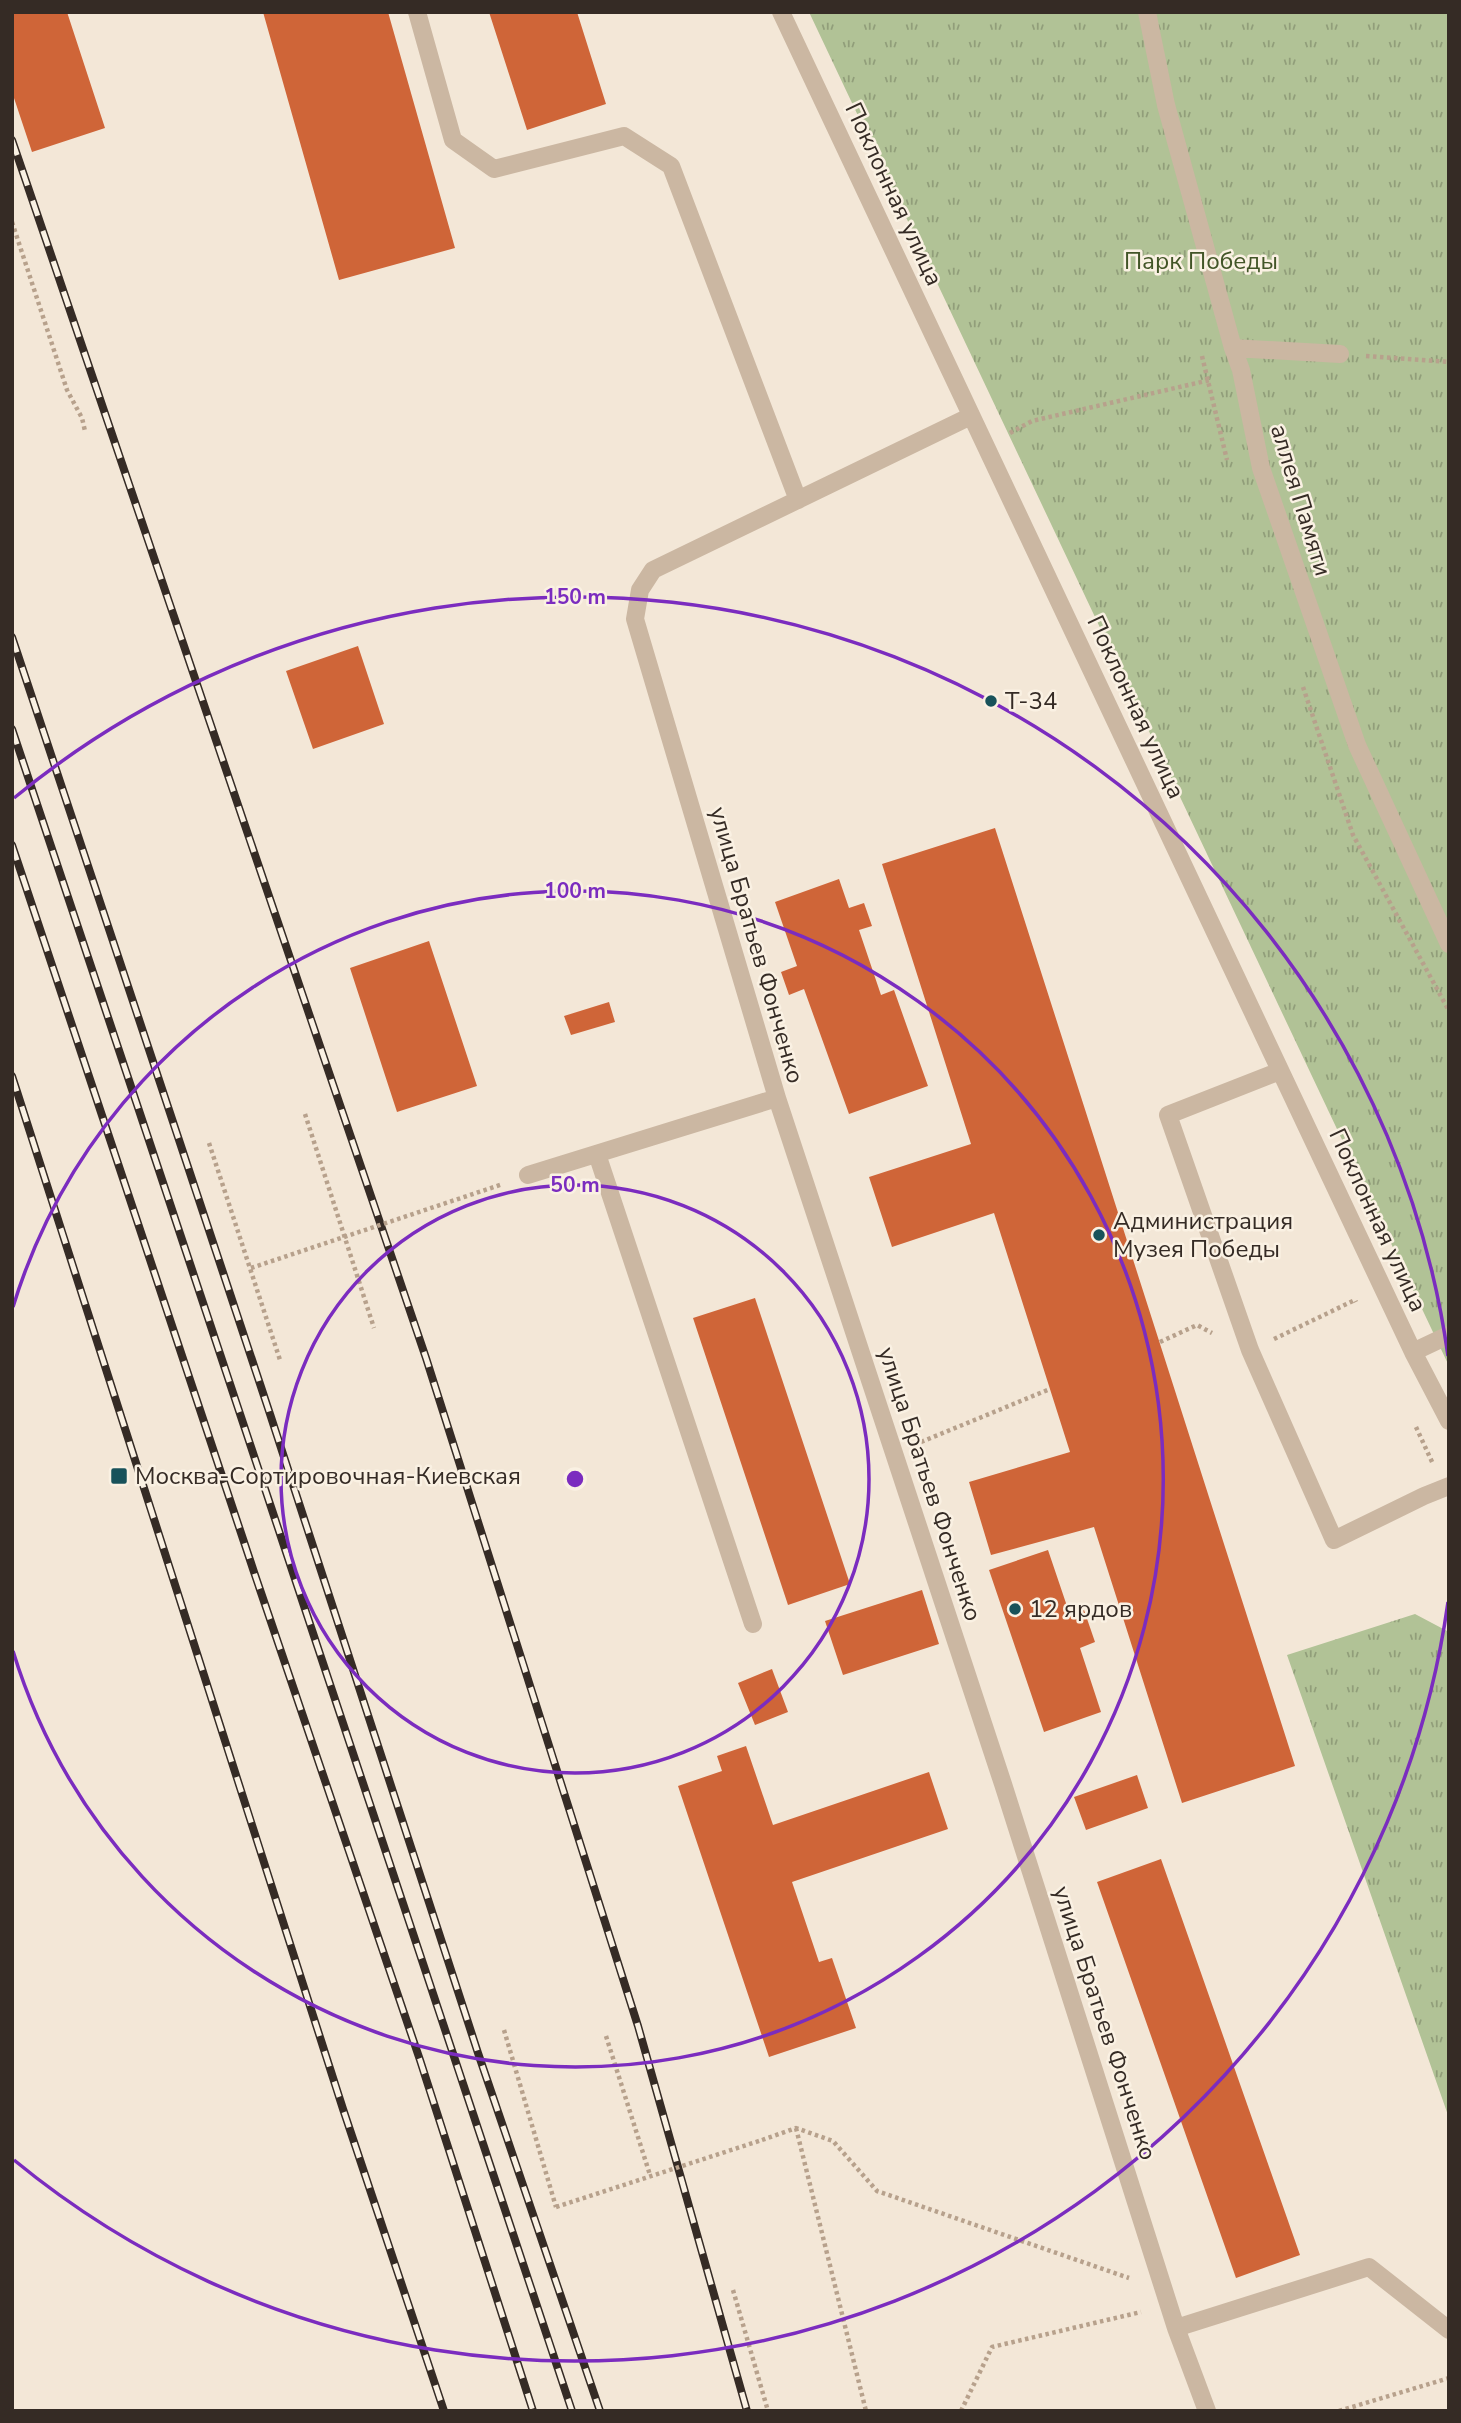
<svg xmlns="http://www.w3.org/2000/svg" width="1461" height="2423" font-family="'Nunito Sans',sans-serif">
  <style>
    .grass { fill: url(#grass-tufts) }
    .building { fill: #cf6538 }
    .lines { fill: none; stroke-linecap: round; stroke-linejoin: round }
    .path { stroke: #b7a18c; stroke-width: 4.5; stroke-dasharray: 3.5 3.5; stroke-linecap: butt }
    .minor { stroke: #cbb7a2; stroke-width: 18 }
    .rail-casing { stroke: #352b25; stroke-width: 8 }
    .rail { stroke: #faf1e3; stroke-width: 5; stroke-dasharray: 16; stroke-linecap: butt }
    .path-bridge { stroke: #b7a18c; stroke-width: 4.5; stroke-dasharray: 3.5 3.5; stroke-linecap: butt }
    .ring { fill: none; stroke: #7b2cbf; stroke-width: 3.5 }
    .poi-dot { fill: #18525a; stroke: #faf1e3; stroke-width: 2.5 }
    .labels { text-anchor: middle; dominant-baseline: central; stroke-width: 5; stroke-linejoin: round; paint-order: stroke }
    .street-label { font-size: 24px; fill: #352b25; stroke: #faf1e3 }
    .park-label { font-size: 24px; fill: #425527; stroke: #faf1e3 }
    .poi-label { font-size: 24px; fill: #352b25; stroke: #faf1e3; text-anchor: start }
    .centre { fill: #7b2cbf; stroke: #faf1e3; stroke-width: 3.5 }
    .ring-label { font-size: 21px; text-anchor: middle; font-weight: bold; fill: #7b2cbf; stroke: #faf1e3; stroke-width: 5; stroke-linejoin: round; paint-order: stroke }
  </style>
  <defs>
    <pattern id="grass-tufts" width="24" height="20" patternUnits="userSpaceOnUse" patternTransform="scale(1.75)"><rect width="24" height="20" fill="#b1c296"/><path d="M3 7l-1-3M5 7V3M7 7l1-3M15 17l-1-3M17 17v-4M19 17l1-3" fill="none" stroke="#919e7a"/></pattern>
  </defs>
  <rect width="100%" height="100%" fill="#f3e7d7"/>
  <path class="grass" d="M809,12H1449V1366Z
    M1415,1614L1449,1632V2118L1287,1655Z"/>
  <path class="building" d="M12,12H67L105,128L32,152L12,92Z
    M263,12H388L455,248L339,280Z
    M489,12H577L606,104L527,130Z
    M358,646L384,724L313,749L286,671Z
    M995,828L1295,1766L1182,1803L1094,1527L991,1555L969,1482L1070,1452L994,1213L892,1247L869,1177L971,1144L882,864Z
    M839,879L849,908L864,903L872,926L859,930L881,995L894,990L928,1086L849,1114L804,989L789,995L781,972L797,966L775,902Z
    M429,941L477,1086L397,1112L350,968Z
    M609,1002L615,1022L571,1035L564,1016Z
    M755,1298L850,1584L788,1605L693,1318Z
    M1048,1550L1070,1615L1084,1610L1095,1642L1080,1648L1101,1712L1044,1732L989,1570Z
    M922,1590L939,1644L843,1675L825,1621Z
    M772,1669L788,1712L755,1725L738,1683Z
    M746,1746L773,1825L929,1772L948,1829L792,1882L819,1962L832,1958L856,2028L769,2057L678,1786L722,1771L717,1756Z
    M1137,1775L1148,1808L1086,1830L1074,1797Z
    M1161,1859L1300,2255L1236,2278L1097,1882Z"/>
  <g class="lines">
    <path class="path" d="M12,222L67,390L82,418L85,431
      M1202,356L1227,460
      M1366,356L1449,362
      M1010,433L1032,421L1210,380
      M1303,687L1353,835L1449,1011
      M305,1114L374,1328
      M209,1143L280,1360
      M1274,1339L1355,1300L1356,1302
      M1160,1342L1197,1325L1212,1333
      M1416,1427L1433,1464
      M921,1442L1050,1389
      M504,2030L556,2207
      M606,2036L650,2175
      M796,2128L866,2411
      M762,2140L796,2128L833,2141L877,2191L1129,2278
      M733,2290L768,2411
      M961,2411L992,2347L1141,2312
      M1339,2411L1449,2378"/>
    <path class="minor" d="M417,12L453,140L494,169L624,136L671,166L798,500
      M781,12L1413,1352L1449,1421
      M1147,12L1166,105L1233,348L1241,370L1261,468L1357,745L1449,944
      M1233,348L1340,354
      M971,416L653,570L640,590L635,619L777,1098L1003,1784L1176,2328L1207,2411
      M1280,1071L1168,1115L1250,1350L1334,1540L1424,1496L1449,1486
      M597,1154L753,1624
      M528,1175L777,1098
      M1413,1352L1449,1335
      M1176,2328L1369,2267L1449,2330"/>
    <g class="rail-casing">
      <path id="rail" d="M12,140L426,1358L638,2026L747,2411
        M12,637L270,1414L478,2053L600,2411
        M12,729L572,2411
        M12,845L254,1572L420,2060L533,2411
        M12,1076L343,2109L444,2411"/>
    </g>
    <use href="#rail" class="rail"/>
    <path class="path-bridge" d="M251,1268L503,1184
      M556,2207L762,2140"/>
  </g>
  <g class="ring">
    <circle cx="575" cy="1479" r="294"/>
    <path d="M13 1307A588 588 0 1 1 13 1651"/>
    <path d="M1448 1602A882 882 0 0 1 14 2160M14 798A882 882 0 0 1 1448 1356"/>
  </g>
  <g class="poi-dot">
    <circle cx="991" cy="701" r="7"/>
    <circle cx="1099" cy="1235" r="7"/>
    <rect x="110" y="1467" width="18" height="18" rx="3.5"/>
    <circle cx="1015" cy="1609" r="7"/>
  </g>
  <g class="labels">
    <g class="street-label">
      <text transform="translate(894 194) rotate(65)">Поклонная улица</text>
      <text transform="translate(1301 500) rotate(73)">аллея Памяти</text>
      <text transform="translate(1136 707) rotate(65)">Поклонная улица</text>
      <text transform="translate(757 945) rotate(74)">улица Братьев Фонченко</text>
      <text transform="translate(1378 1220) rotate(65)">Поклонная улица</text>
      <text transform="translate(930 1484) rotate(72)">улица Братьев Фонченко</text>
      <text transform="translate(1105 2023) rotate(72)">улица Братьев Фонченко</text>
    </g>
    <g class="park-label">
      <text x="1201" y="261">Парк Победы</text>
    </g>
    <g class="poi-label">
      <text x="1005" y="701">Т-34</text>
      <text x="1113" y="1221">Администрация<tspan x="1113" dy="28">Музея Победы</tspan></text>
      <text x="135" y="1476">Москва-Сортировочная-Киевская</text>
      <text x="1029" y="1609">12 ярдов</text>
    </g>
  </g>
  <circle cx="575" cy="1479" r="10" class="centre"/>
  <g class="ring-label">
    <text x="575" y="604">150 m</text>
    <text x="575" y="898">100 m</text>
    <text x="575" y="1192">50 m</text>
  </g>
  <rect width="1461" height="2423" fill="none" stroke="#352b25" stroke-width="28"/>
</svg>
